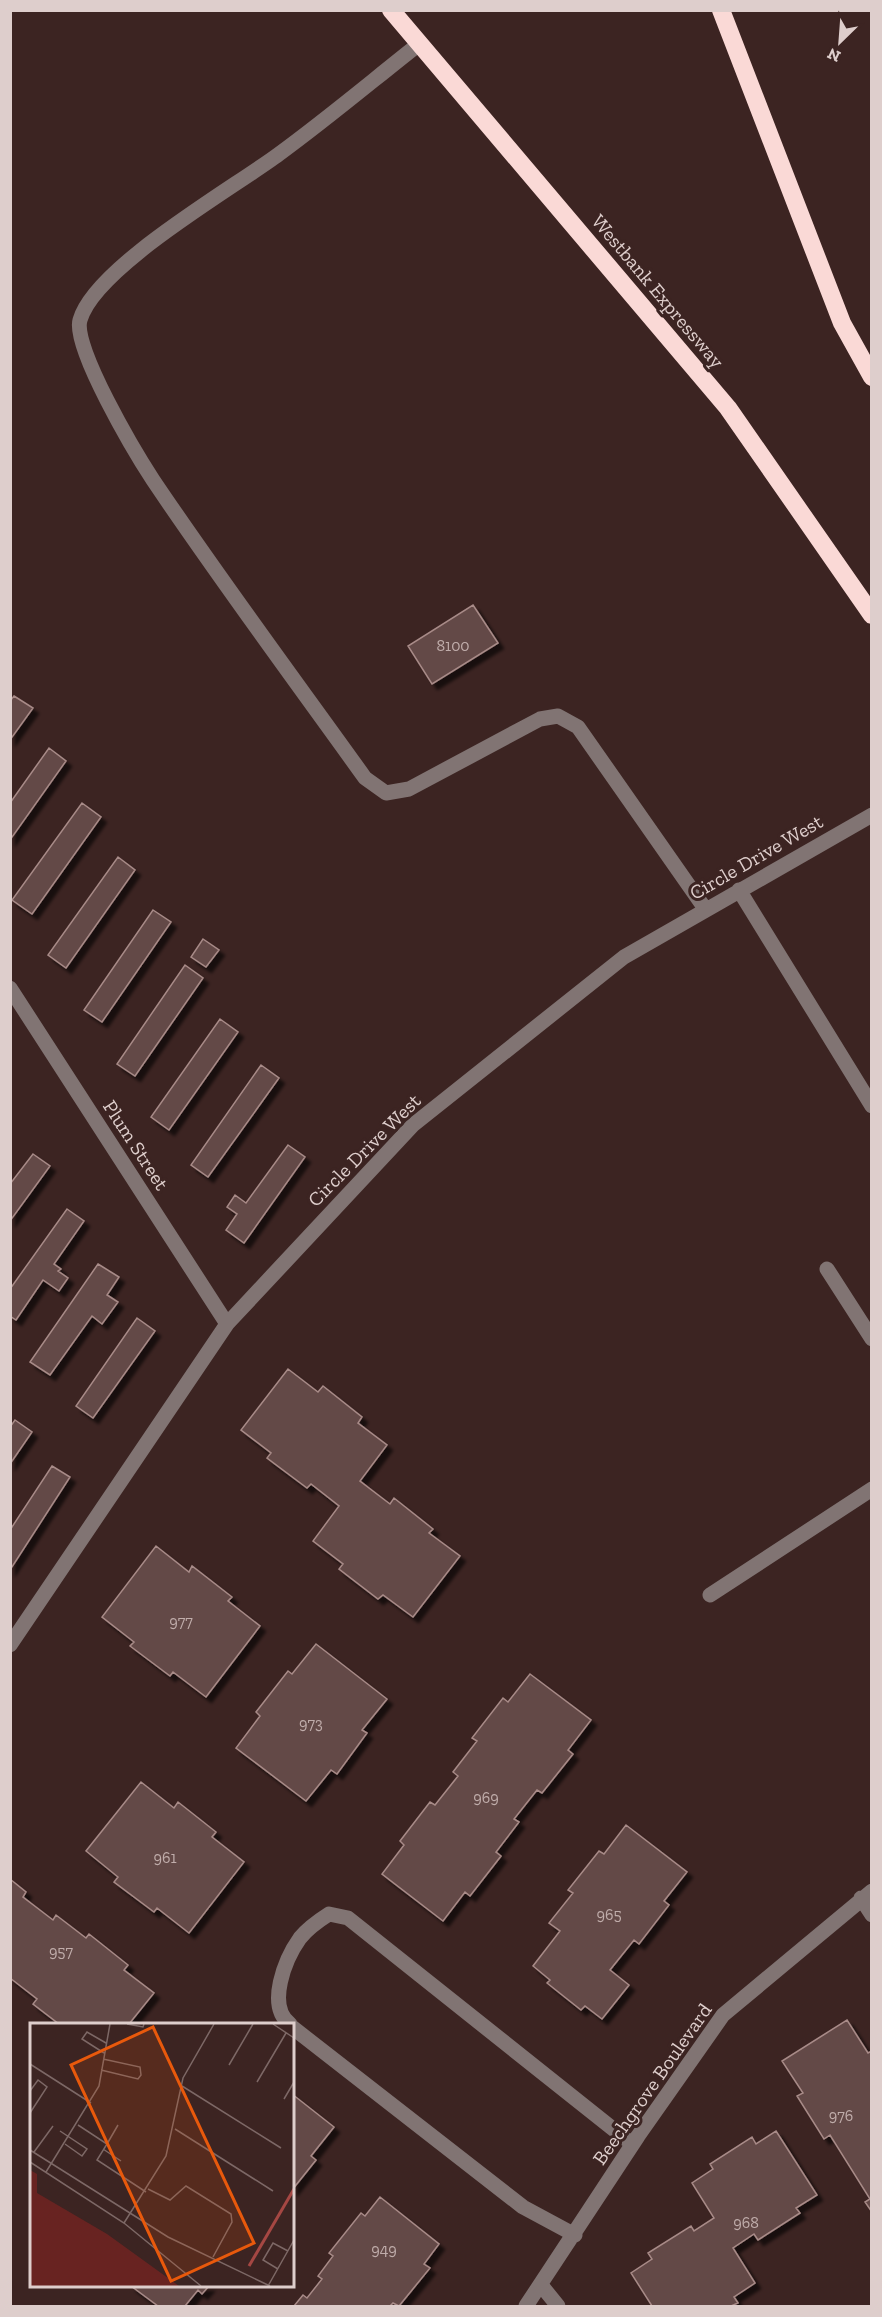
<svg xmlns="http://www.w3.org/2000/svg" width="882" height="2317" font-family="'Zilla Slab',serif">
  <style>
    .building { fill: #644947; stroke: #a88b88; stroke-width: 1.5; filter: url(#shadow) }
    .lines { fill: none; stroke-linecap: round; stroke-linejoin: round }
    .minor { stroke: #817473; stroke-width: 15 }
    .highway { stroke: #fad9d6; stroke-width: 18 }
    .labels { text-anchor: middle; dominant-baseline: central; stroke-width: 6; stroke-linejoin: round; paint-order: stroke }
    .number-label { font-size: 16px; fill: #c0adab }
    .street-label { font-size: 20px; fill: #dececc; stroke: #3c2422 }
    .inset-river { fill: none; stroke: #a54743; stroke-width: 3 }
    .inset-road { fill: none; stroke: #7d6866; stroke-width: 1.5 }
    .view { fill: #e8590c; fill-opacity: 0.15; stroke: #e8590c; stroke-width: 3 }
    .inset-edge { fill: none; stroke: #dececc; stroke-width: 3 }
  </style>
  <defs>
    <filter id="shadow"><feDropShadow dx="5.5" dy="5.5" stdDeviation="1.5" flood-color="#0009"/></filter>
  </defs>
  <rect width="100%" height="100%" fill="#3c2422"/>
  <path class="building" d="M473,605L498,643L432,684L408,646Z
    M14,696L33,708L10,740V701Z
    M49,748L66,761L10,840V803Z
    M82,803L101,817L32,914L12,900Z
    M118,857L135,870L66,968L48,955Z
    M153,910L171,922L102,1022L84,1010Z
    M203,939L219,950L206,967L191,957Z
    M185,965L203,978L135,1076L117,1064Z
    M220,1019L238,1032L169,1130L151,1117Z
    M261,1065L279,1078L208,1177L191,1165Z
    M288,1145L305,1157L244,1243L226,1230L237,1214L227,1207L235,1195L246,1203Z
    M33,1154L50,1166L10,1221V1184Z
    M67,1209L84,1221L54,1264L61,1269L58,1271L68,1278L59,1291L43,1280L16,1320L10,1316V1289Z
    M98,1264L119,1277L107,1295L118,1302L102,1324L92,1316L50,1375L30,1362Z
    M137,1318L155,1331L93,1418L76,1406Z
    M288,1369L318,1392L323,1386L362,1417L358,1423L387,1445L360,1481L390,1504L394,1498L433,1529L429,1533L460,1556L413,1617L383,1595L378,1599L339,1569L343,1564L313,1541L339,1506L311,1484L307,1488L267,1458L271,1453L241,1430Z
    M15,1420L32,1432L10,1464V1427Z
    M52,1466L70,1477L10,1570V1530Z
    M156,1546L189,1572L192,1566L232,1597L228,1601L260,1626L206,1697L173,1672L170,1676L130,1646L134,1642L102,1617Z
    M316,1644L387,1699L362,1730L367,1733L337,1774L331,1770L306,1801L236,1748L260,1716L256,1712L288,1671L292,1674Z
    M530,1674L591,1720L568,1750L573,1754L542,1793L537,1790L514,1819L519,1822L496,1852L501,1856L470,1896L465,1892L443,1921L382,1874L404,1845L400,1841L430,1802L435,1805L458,1776L453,1772L477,1741L472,1738L503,1698L508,1702Z
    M141,1782L174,1808L178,1802L216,1832L212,1837L244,1862L189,1933L157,1908L154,1912L114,1882L118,1877L86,1851Z
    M626,1825L687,1872L664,1901L669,1905L639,1944L634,1940L610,1970L629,1985L602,2019L585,2006L581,2010L547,1983L550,1980L533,1966L560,1931L549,1923L573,1893L568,1890L599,1851L604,1854Z
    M10,1879L26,1892L23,1897L53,1920L56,1915L86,1938L89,1934L128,1965L124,1970L154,1993L129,2024H59L33,2004L37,1999L10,1978Z
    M847,2020L868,2053L872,2051V2212L865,2202L870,2199L830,2135L824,2139L797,2096L803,2093L782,2061Z
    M292,2094L334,2127L311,2156L316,2160L292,2190Z
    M776,2131L817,2195L796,2208L800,2213L758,2240L754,2234L733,2248L755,2283L734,2297L738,2303L731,2306H652L631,2273L652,2259L648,2253L691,2226L694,2231L714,2218L692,2183L713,2169L710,2164L752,2137L756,2144Z
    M380,2197L439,2244L424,2264L430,2268L399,2306L393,2303L390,2306H294L303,2295L307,2298L322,2279L318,2276L333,2256L329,2253L361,2213L365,2216Z
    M131,2286H209L202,2294L198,2290L185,2306H158Z"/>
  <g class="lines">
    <path class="minor" d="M419,44C372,81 327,119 279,154C232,189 95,267 80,320C72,347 136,454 153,480C221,581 294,679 365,778L386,793L409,789L540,719L558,716L578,727L706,910
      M739,890L872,1106
      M10,988L227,1324
      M827,1269L872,1339
      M710,1595L872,1489
      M10,1645L227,1324L413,1125L624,957L872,815
      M861,1898L872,1915
      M290,2024C266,2006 285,1959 300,1938C308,1928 318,1921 329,1914L348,1918L632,2144
      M292,2027L523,2207L575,2235
      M541,2285L558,2306
      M526,2306L638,2136L723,2015L872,1891"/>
    <path class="highway" d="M391,10L728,408L872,615
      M721,10L842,323L872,377"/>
  </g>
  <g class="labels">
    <g class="number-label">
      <text x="453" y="645">8100</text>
      <text x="181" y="1621">977</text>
      <text x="311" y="1723">973</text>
      <text x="486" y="1797">969</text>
      <text x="165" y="1857">961</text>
      <text x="609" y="1914">965</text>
      <text x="61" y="1951">957</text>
      <text x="841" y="2115">976</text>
      <text x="746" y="2222">968</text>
      <text x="384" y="2249">949</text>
    </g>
    <g class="street-label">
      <text transform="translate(658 291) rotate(50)">Westbank Expressway</text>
      <text transform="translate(756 857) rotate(-30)">Circle Drive West</text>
      <text transform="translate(136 1145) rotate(57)">Plum Street</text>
      <text transform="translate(364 1150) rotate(-45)">Circle Drive West</text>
      <text transform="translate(652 2084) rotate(-55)">Beechgrove Boulevard</text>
    </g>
  </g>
  <g transform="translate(30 2023)">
    <rect width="264" height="264" fill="#3c2422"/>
    <path d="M0,147L7,151V170L77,211L149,263H0Z" fill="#682321"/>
    <path class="inset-river" d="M219,243L264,166"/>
    <path class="inset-road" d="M97,1L113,4L114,1M243,1L264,15M74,30L52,16L57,9L76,20M0,41L61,80M199,42L223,1M71,47L108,56L111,52L110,44L73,36M227,59L256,10M152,63L251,125M0,68L8,57L17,64L0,90M254,76L264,59M48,102L77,121L67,137L116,169M145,106L243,168M30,108L57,126L52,133L35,121M77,121L88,102M73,126L91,138M0,127L138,214L240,263M4,129L23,103M0,139L94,200L171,263M16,149L69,63L80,1M118,166L140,177L156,163L201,191L202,199L183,234M94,200L136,133L153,55L184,1M248,246L233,237L243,220L258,228M238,263L264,217"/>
    <path class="view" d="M123,4L224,220L141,258L41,42Z"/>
    <rect width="264" height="264" class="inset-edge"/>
  </g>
  <rect width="882" height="2317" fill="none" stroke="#dececc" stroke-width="24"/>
  <g transform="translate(840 42) rotate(205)" stroke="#3c2422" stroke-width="4.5" paint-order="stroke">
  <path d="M0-4.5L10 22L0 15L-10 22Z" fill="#dececc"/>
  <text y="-9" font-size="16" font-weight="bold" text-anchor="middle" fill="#dececc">N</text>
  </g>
</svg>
